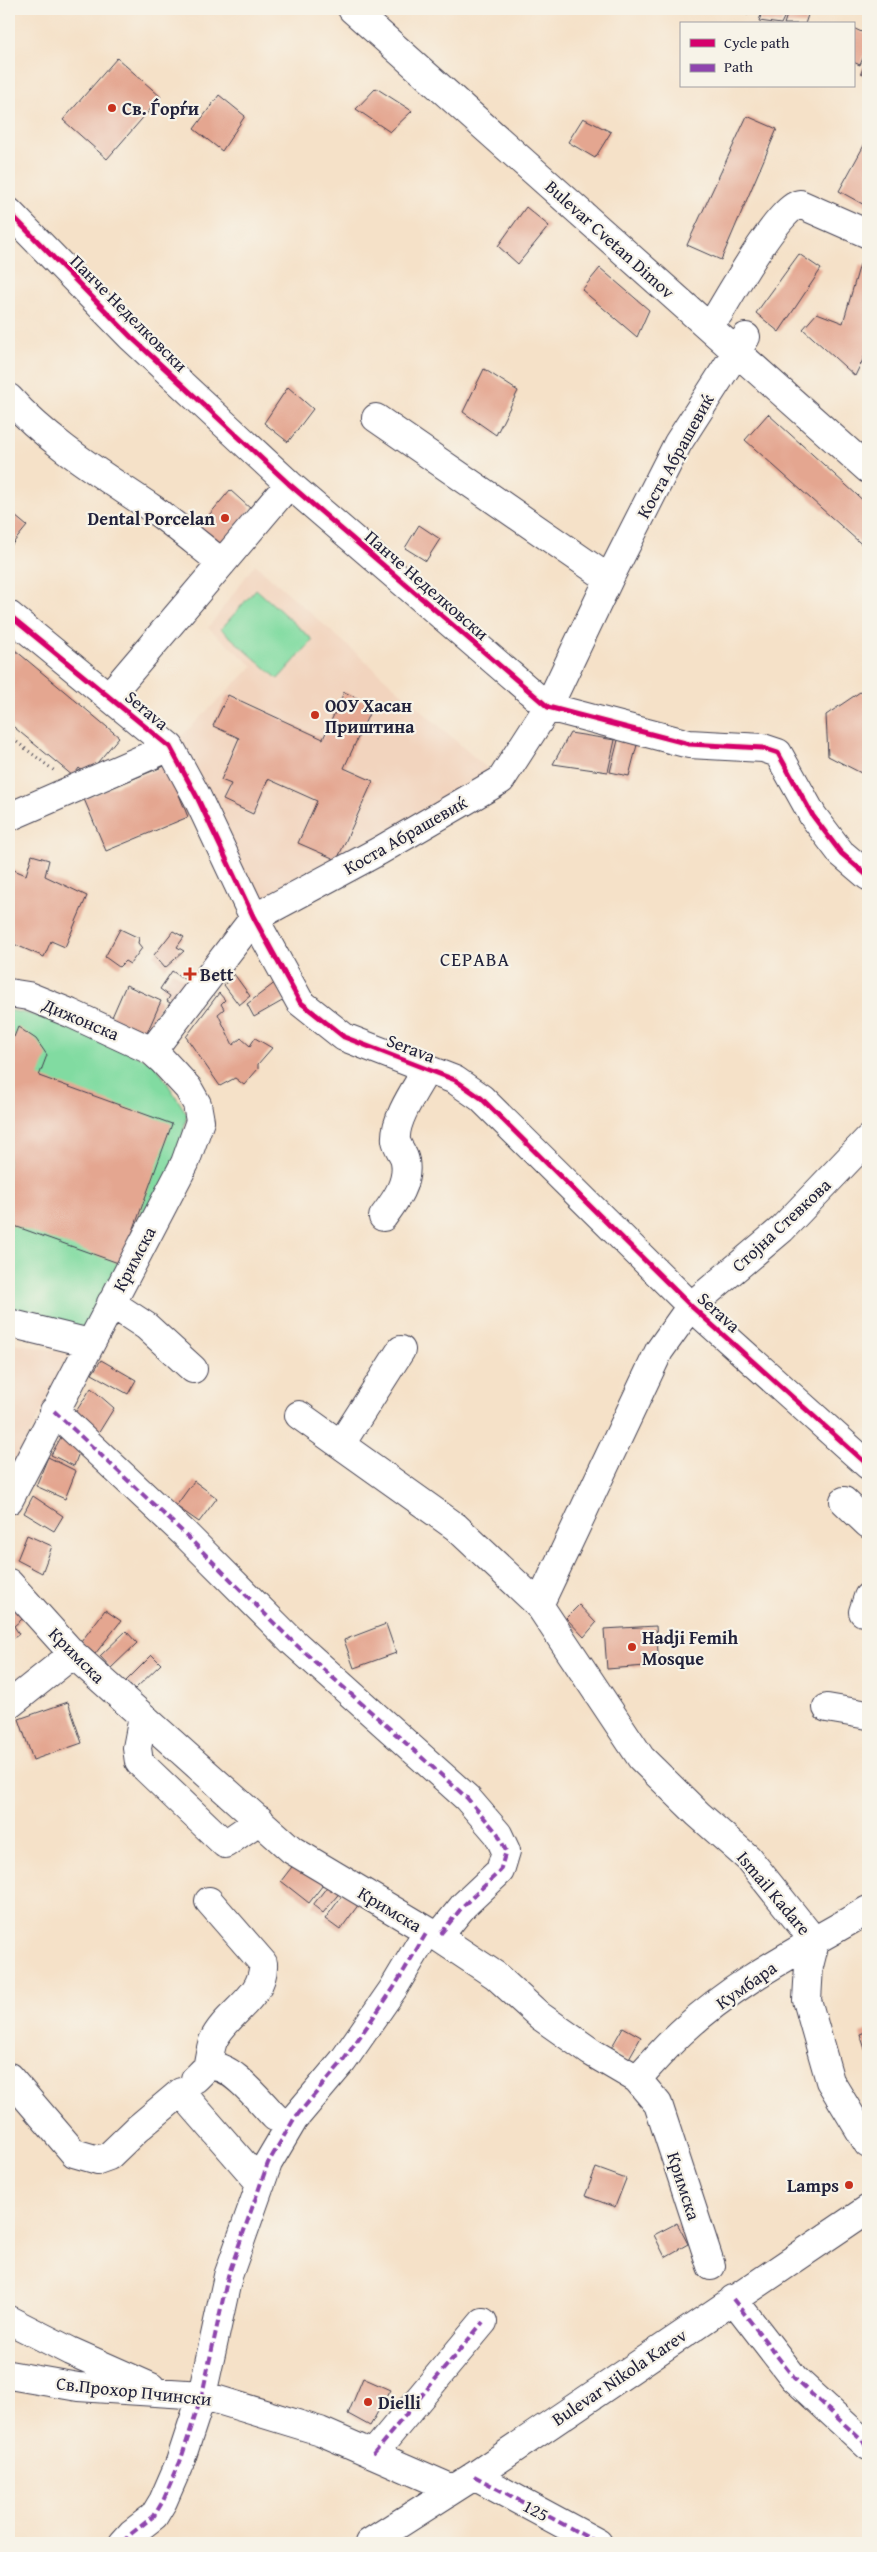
<svg xmlns="http://www.w3.org/2000/svg" width="877" height="2552" font-family="'Gentium Book Plus',serif">
  <style>
    .built { fill: #f2d4be }
    .green { fill: #81dba1; stroke: #527e6e }
    .building { fill: #e4a690 }
    .lines { fill: none; stroke-linecap: round; stroke-linejoin: round }
    .minor-casing { stroke: #423f50; stroke-width: 30 }
    .path { stroke: #423f50; stroke-width: 3; stroke-dasharray: 1 4; stroke-linecap: butt }
    .minor { stroke: #fff; stroke-width: 28 }
    .quiet { stroke: #8e44ad; stroke-width: 4; stroke-dasharray: 8 4; stroke-linecap: butt }
    .cycleway-casing { stroke: #f7f3e8; stroke-width: 8 }
    .cycleway { stroke: #d6006c; stroke-width: 5 }
    .poi-dot { fill: #c8321e; stroke: #f7f3e8; stroke-width: 2 }
    .labels { text-anchor: middle; dominant-baseline: central; stroke-width: 4.5; stroke-linejoin: round; paint-order: stroke }
    .poi-label { font-size: 18px; font-weight: bold; fill: #22223b; stroke: #f7f3e8; text-anchor: start }
    .street-label { font-size: 18px; fill: #22223b; stroke: #f7f3e8 }
    .neighbourhood-label { font-size: 19px; letter-spacing: 1px; fill: #22223b; stroke: #f7f3e8 }
  </style>
  <rect width="100%" height="100%" fill="#f7f3e8"/>
  <filter id="ink" filterUnits="userSpaceOnUse"><feTurbulence type="fractalNoise" baseFrequency=".02" numOctaves="2"/><feDisplacementMap in="SourceGraphic" scale="10" xChannelSelector="R" yChannelSelector="G"/><feConvolveMatrix kernelMatrix="1 2 1 2 8 2 1 2 1" color-interpolation-filters="sRGB"/></filter>
  <filter id="wash" filterUnits="userSpaceOnUse"><feTurbulence type="fractalNoise" baseFrequency=".0096" numOctaves="4" result="noise"/><feDisplacementMap in="SourceGraphic" scale="20" xChannelSelector="R" yChannelSelector="G"/><feGaussianBlur stdDeviation="1.12" result="paint"/><feColorMatrix in="noise" values="0 0 0 0 0 0 0 0 0 0 0 0 0 0 0 0 0 1.4 0 .05"/><feComposite in="paint" operator="in"/></filter>
  <g filter="url(#wash)">
    <rect width="100%" height="100%" fill="#f5e1c8"/>
    <path class="built" d="M255,564L498,778L261,904L170,747L253,666L208,628Z
      M9,1342L70,1354L9,1476Z"/>
    <path class="green" d="M256,589L313,640L278,679L221,629Z
      M9,1010L38,1016L88,1032L155,1064L187,1114L178,1160L89,1335L9,1314Z"/>
    <g id="blocks">
      <path class="building" d="M729,9H750L748,15Z
        M763,9H788L781,24L759,21Z
        M789,9H810L805,24H784Z
        M853,28L868,35V46L860,65L853,62Z
        M868,55V76L861,73Z
        M117,58L161,97L107,159L63,120Z
        M376,88L412,111L390,132L356,109Z
        M219,95L245,116L222,151L194,129Z
        M747,116L777,129L721,260L687,245Z
        M583,118L611,132L595,158L568,142Z
        M868,138V207L839,191Z
        M526,207L549,226L518,264L498,246Z
        M799,254L821,269L779,332L756,313Z
        M860,264L868,267V349L855,376L803,329L817,313L843,323Z
        M600,268L649,310L637,337L582,290Z
        M484,369L518,391L496,435L463,412Z
        M288,387L313,409L288,442L264,423Z
        M768,414L868,505V550L745,440Z
        M230,490L251,509L220,545L199,527Z
        M9,511L27,526L9,548Z
        M419,525L440,539L426,561L405,548Z
        M9,645L119,737L87,775L79,768L73,776L9,723Z
        M344,692L373,705L344,768L373,781L337,860L298,843L317,801L268,779L253,814L223,800L231,784L221,780L239,738L213,726L228,695L323,739Z
        M860,692L868,696V773L865,775L828,756L826,715Z
        M570,733L615,740L608,772L553,764Z
        M618,740L637,745L629,776L610,772Z
        M167,765L188,817L106,851L84,799Z
        M32,855L49,860L45,876L87,896L65,947L51,941L44,957L9,942V868L26,875Z
        M120,929L139,938L138,943L142,948L130,964L125,961L119,967L105,957Z
        M173,931L184,937L177,947L184,951L165,968L154,955Z
        M172,971L196,987L180,1010L167,1001L170,996L160,989Z
        M234,974L250,996L239,1005L224,985Z
        M276,982L284,1000L254,1017L247,1004Z
        M126,985L161,1001L147,1033L112,1017Z
        M219,993L225,1000L221,1004L224,1009L218,1014L233,1045L241,1038L250,1046L255,1038L272,1048L258,1064V1069L244,1085L235,1078L220,1086L186,1037Z
        M18,1027L36,1039L47,1055L39,1076L172,1124L121,1264L9,1224V1036L14,1037Z
        M101,1360L136,1380L128,1394L92,1374Z
        M91,1388L114,1408L93,1442L70,1421Z
        M64,1432L81,1447L74,1466L51,1455Z
        M48,1457L76,1471L65,1499L36,1486Z
        M194,1481L217,1498L199,1522L176,1506Z
        M33,1496L63,1516L54,1531L24,1513Z
        M27,1535L52,1546L42,1573L17,1560Z
        M19,1605L27,1615L14,1626L19,1634L9,1642V1613Z
        M579,1605L596,1623L584,1637L566,1618Z
        M105,1610L121,1621L95,1654L81,1642Z
        M386,1624L396,1653L354,1668L344,1640Z
        M656,1626L659,1665L607,1669L604,1629Z
        M126,1631L137,1643L111,1668L100,1656Z
        M152,1655L161,1664L135,1689L126,1681Z
        M68,1702L82,1743L33,1760L19,1719Z
        M298,1859L326,1881L309,1903L281,1881Z
        M330,1883L341,1891L323,1913L313,1905Z
        M344,1893L359,1904L340,1930L325,1919Z
        M623,2027L641,2037L628,2060L610,2050Z
        M868,2031V2058L860,2034Z
        M596,2168L626,2179L615,2207L585,2196Z
        M677,2223L688,2244L665,2257L654,2235Z
        M363,2378L390,2390L370,2426L348,2414Z"/>
    </g>
  </g>
  <g filter="url(#ink)">
    <use href="#blocks" fill-opacity="0" stroke="#423f50" stroke-width="1"/>
    <g class="lines">
      <g class="minor-casing">
        <path id="minor" d="M352,9L868,469
          M9,212L131,337L289,484L548,707L689,744L763,748L778,753L813,816L841,853L868,876
          M719,313C731,293 781,205 800,204L868,234
          M9,398C50,444 103,475 153,509C177,526 199,545 222,563
          M376,418L609,579
          M9,615L170,747L197,797L254,918L300,1002L344,1037L455,1080L481,1098L691,1306L868,1465
          M109,696L289,484
          M9,817L170,747
          M9,993L28,996L70,1013L152,1051L162,1060L188,1088L197,1104L200,1121L185,1163L9,1500
          M152,1051L254,918L379,851L501,780L548,707L609,579L678,443L746,337
          M383,1217C395,1201 409,1183 405,1161C404,1154 397,1147 396,1140C394,1119 417,1087 427,1069
          M111,1303L146,1326L193,1369
          M9,1323L90,1343
          M54,1411L185,1534L293,1642L467,1798L498,1834L506,1851L500,1871L464,1905L438,1937
          M299,1415L456,1527L539,1605L641,1758L698,1814L748,1858L815,1942
          M341,1444L401,1350
          M844,1501L868,1524
          M9,1583L73,1654L292,1850L438,1937L495,1975L540,2016L591,2052L637,2079L658,2104L711,2266
          M539,1605L659,1351L691,1306L782,1229L868,1139
          M863,1612L868,1597
          M9,1705L73,1654
          M827,1708L868,1715
          M143,1717L137,1748L139,1762L225,1844L260,1820
          M815,1942L809,1966L807,2000L830,2081L868,2144
          M207,2068C209,2060 210,2049 213,2041C226,2012 265,1998 263,1963L209,1901
          M9,2077L74,2153L98,2160L109,2156L137,2129L181,2092L261,2184
          M195,2079C199,2076 203,2070 207,2068C228,2059 262,2104 275,2117
          M637,2079C653,2062 668,2044 685,2029C739,1979 806,1947 868,1910
          M733,2299L794,2378L868,2446
          M9,2320L70,2351L151,2387
          M9,2375L78,2387L202,2395L320,2431L453,2489
          M373,2454L483,2322
          M474,2476L598,2543
          M123,2543L132,2533L154,2516L163,2501L180,2462L202,2395L228,2276L268,2163L294,2119L343,2061L393,1989L427,1932
          M369,2543L474,2476L868,2209"/>
      </g>
      <path class="path" d="M9,736L56,772"/>
      <use href="#minor" class="minor"/>
      <path class="quiet" d="M384,13L386,9
        M54,1411L185,1534L293,1642L467,1798L498,1834L506,1851L500,1871L464,1905L438,1937
        M733,2299L794,2378L868,2446
        M373,2454L483,2322
        M474,2476L598,2543
        M123,2543L132,2533L154,2516L163,2501L180,2462L202,2395L228,2276L268,2163L294,2119L343,2061L393,1989L427,1932"/>
      <g class="cycleway-casing">
        <path id="cycleway" d="M9,212L131,337L289,484L548,707L689,744L763,748L778,753L813,816L841,853L868,876
          M9,615L170,747L197,797L254,918L300,1002L344,1037L455,1080L481,1098L691,1306L868,1465"/>
      </g>
      <use href="#cycleway" class="cycleway"/>
    </g>
  </g>
  <g class="poi-dot">
    <circle cx="112" cy="108" r="5"/>
    <circle cx="225" cy="518" r="5"/>
    <circle cx="315" cy="715" r="5"/>
    <path d="M187.5 966.5h5v5h5v5h-5v5h-5v-5h-5v-5h5z"/>
    <circle cx="632" cy="1647" r="5"/>
    <circle cx="849" cy="2185" r="5"/>
    <circle cx="368" cy="2402" r="5"/>
  </g>
  <g class="labels">
    <g class="poi-label">
      <text x="122" y="108">Св. Ѓорѓи</text>
      <text x="215" y="518" text-anchor="end">Dental Porcelan</text>
      <text x="325" y="705">ООУ Хасан<tspan x="325" dy="21">Приштина</tspan></text>
      <text x="200" y="974">Bett</text>
      <text x="642" y="1637">Hadji Femih<tspan x="642" dy="21">Mosque</tspan></text>
      <text x="839" y="2185" text-anchor="end">Lamps</text>
      <text x="378" y="2402">Dielli</text>
    </g>
    <g class="street-label">
      <text transform="translate(610 239) rotate(42)">Bulevar Cvetan Dimov</text>
      <text transform="translate(129 313) rotate(45)">Панче Неделковски</text>
      <text transform="translate(675 456) rotate(-61)">Коста Абрашевиќ</text>
      <text transform="translate(427 585) rotate(41)">Панче Неделковски</text>
      <text transform="translate(147 710) rotate(40)">Serava</text>
      <text transform="translate(405 835) rotate(-30)">Коста Абрашевиќ</text>
      <text transform="translate(81 1019) rotate(23)">Дижонска</text>
      <text transform="translate(411 1048) rotate(21)">Serava</text>
      <text transform="translate(781 1225) rotate(-43)">Стојна Стевкова</text>
      <text transform="translate(134 1259) rotate(-62)">Кримска</text>
      <text transform="translate(719 1312) rotate(42)">Serava</text>
      <text transform="translate(77 1655) rotate(45)">Кримска</text>
      <text transform="translate(774 1893) rotate(50)">Ismail Kadare</text>
      <text transform="translate(390 1909) rotate(31)">Кримска</text>
      <text transform="translate(746 1985) rotate(-35)">Кумбара</text>
      <text transform="translate(684 2186) rotate(72)">Кримска</text>
      <text transform="translate(619 2377) rotate(-34)">Bulevar Nikola Karev</text>
      <text transform="translate(134 2391) rotate(6)">Св.Прохор Пчински</text>
      <text transform="translate(536 2510) rotate(28)">125</text>
    </g>
    <g class="neighbourhood-label">
      <text x="475" y="959">СЕРАВА</text>
    </g>
  </g>
  <rect width="877" height="2552" fill="none" stroke="#f7f3e8" stroke-width="30"/>
  <rect x="680" y="22" width="175" height="65" fill="#f7f3e8" stroke="#a29fa3"/>
  <rect x="690" y="39" width="25" height="8" fill="#d6006c" stroke="#a29fa3"/>
  <text x="724" y="48" font-size="15" fill="#22223b">Cycle path</text>
  <rect x="690" y="64" width="25" height="8" fill="#8e44ad" stroke="#a29fa3"/>
  <text x="724" y="72" font-size="15" fill="#22223b">Path</text>
</svg>
